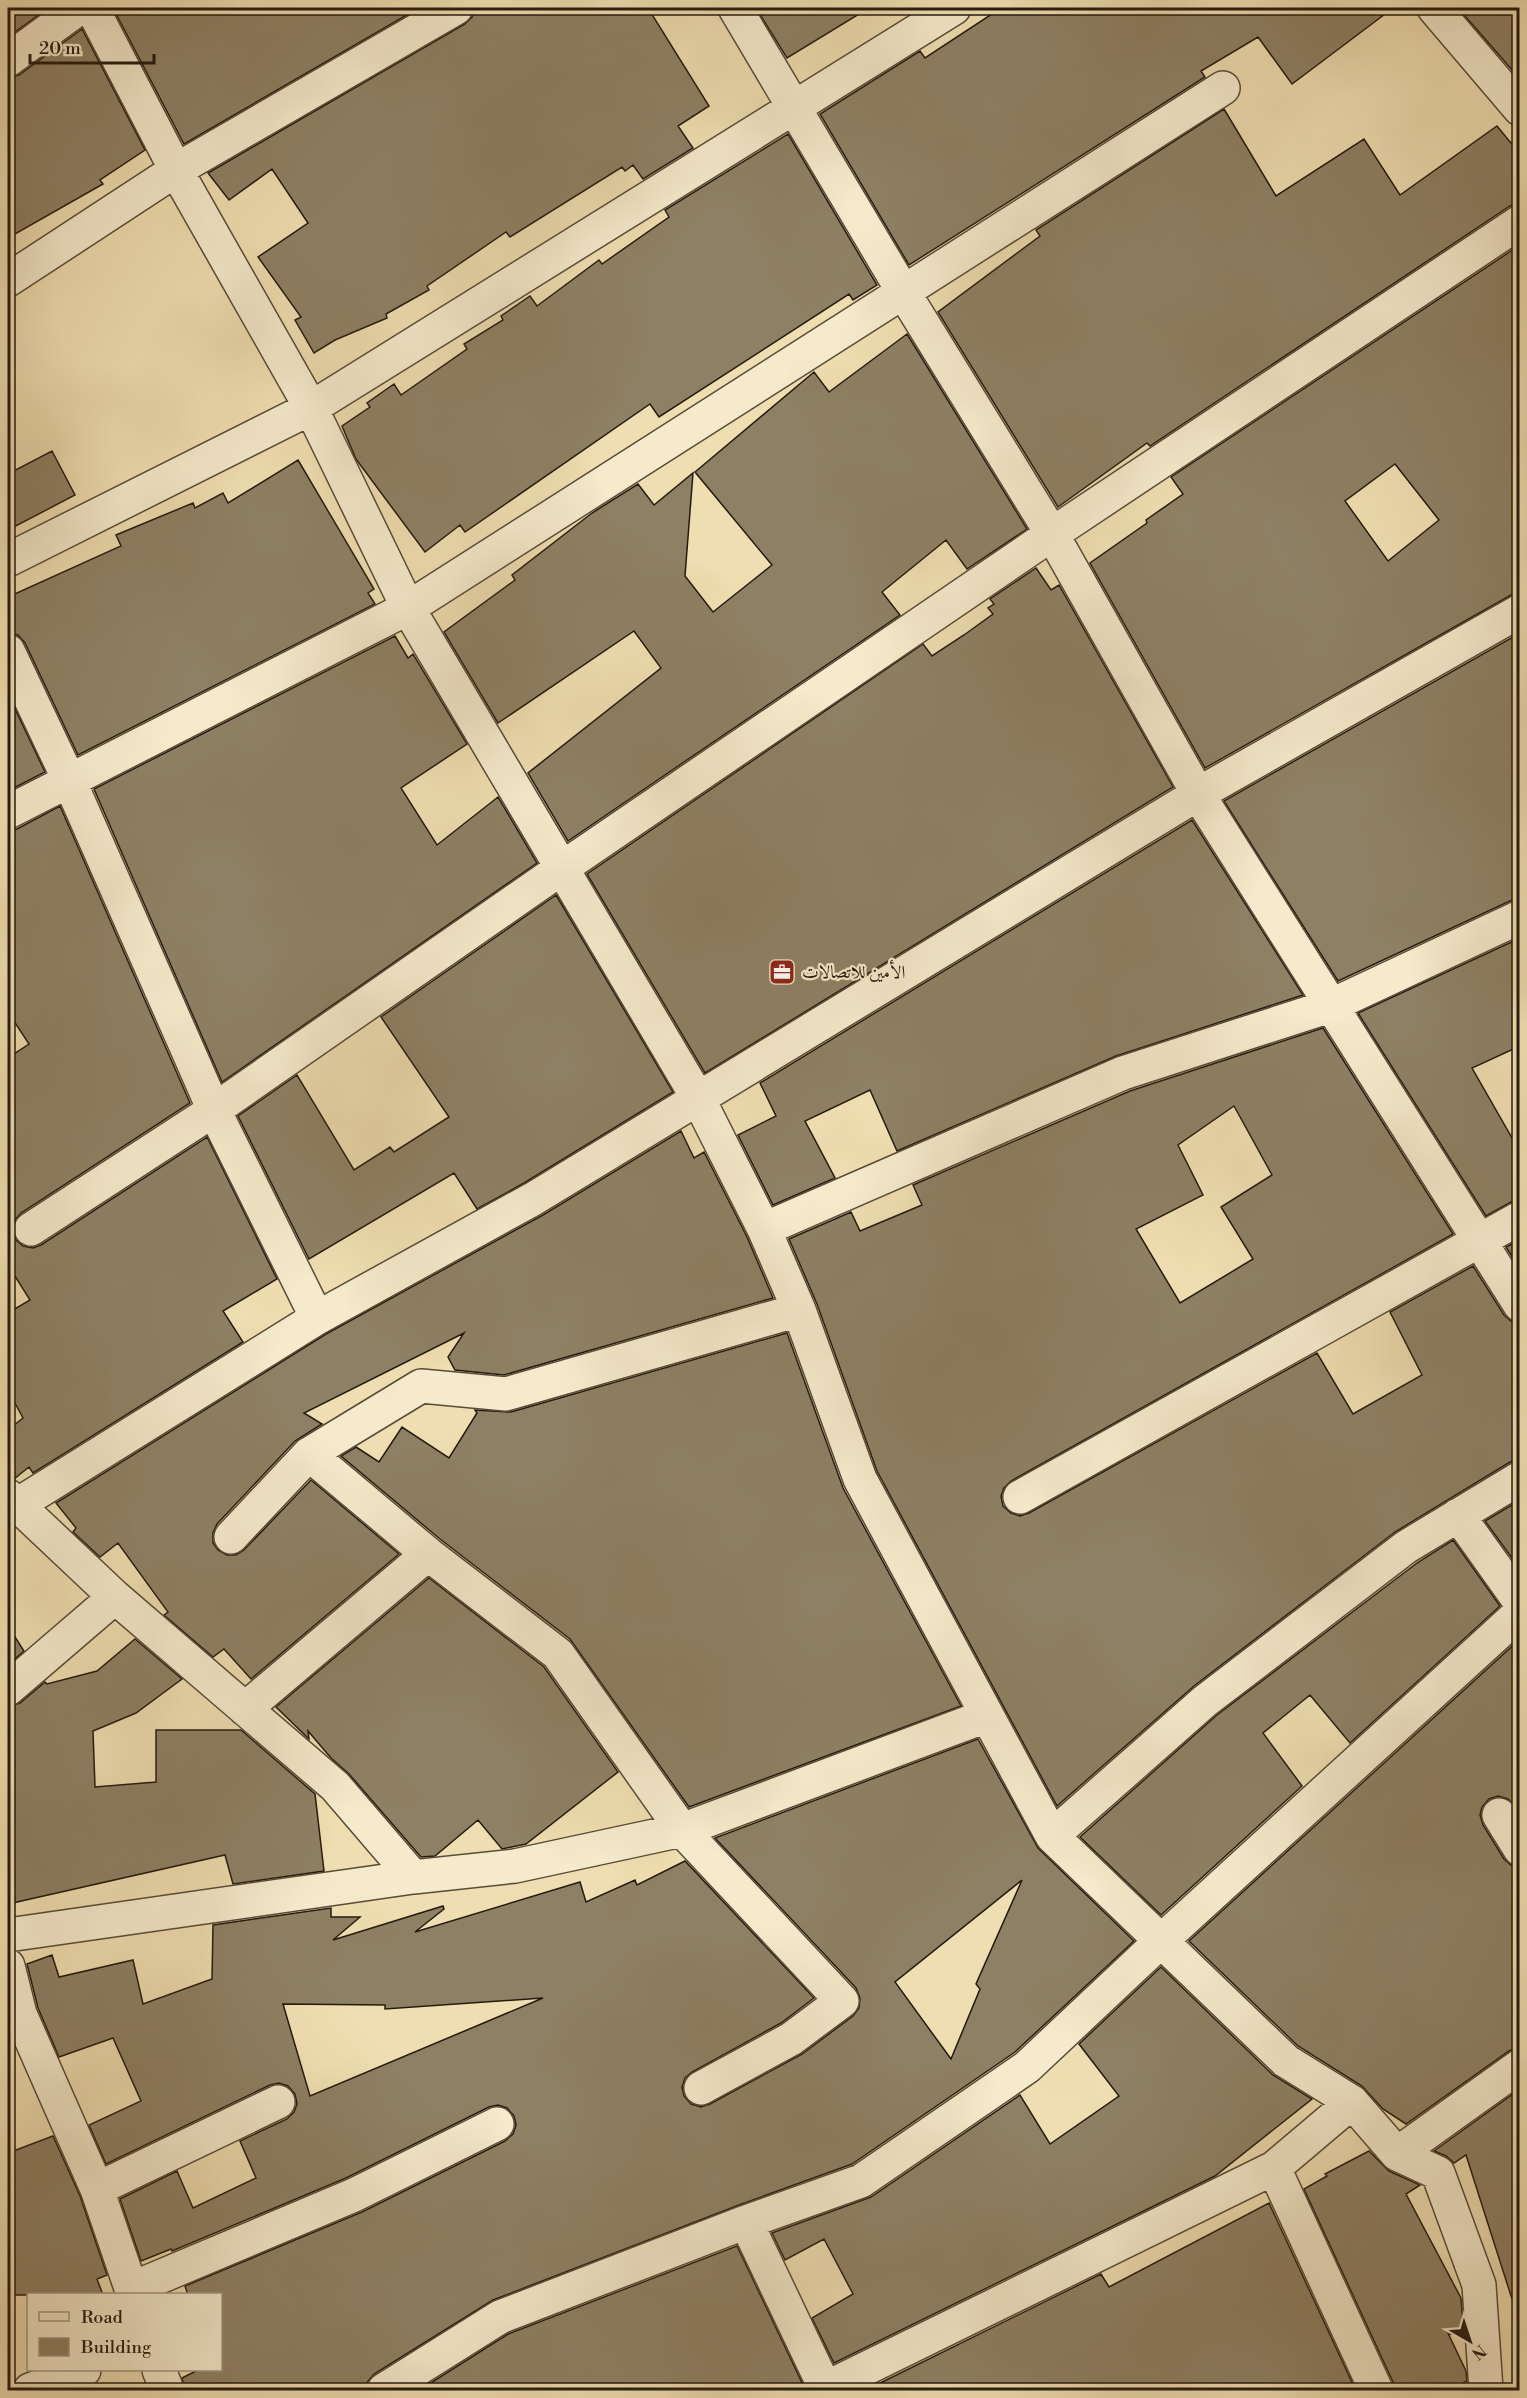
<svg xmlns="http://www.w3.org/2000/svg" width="1527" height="2398" font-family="'Libre Bodoni',Amiri,serif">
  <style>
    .building { fill: #8e8064; stroke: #251a10; stroke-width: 1.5; fill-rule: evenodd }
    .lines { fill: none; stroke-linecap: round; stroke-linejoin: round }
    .minor-casing { stroke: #584b38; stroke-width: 36 }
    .minor { stroke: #f5eacc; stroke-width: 33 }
    .labels { text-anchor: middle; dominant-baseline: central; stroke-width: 4.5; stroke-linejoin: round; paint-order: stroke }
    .poi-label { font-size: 18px; fill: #251a10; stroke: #f5eacc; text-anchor: start }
  </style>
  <rect width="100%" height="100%" fill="#efdeb1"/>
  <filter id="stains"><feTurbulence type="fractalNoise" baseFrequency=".00333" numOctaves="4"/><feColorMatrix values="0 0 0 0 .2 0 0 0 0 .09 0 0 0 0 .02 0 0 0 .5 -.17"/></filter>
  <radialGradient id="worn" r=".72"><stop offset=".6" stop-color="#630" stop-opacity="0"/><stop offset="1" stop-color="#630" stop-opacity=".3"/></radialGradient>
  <path class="building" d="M8,8H48L8,37Z
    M113,8H419L184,144Z
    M475,8H648L709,106L678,126L693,148L643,179L633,165L625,171L622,167L510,237L506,232L427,286L429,290L386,314L387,318L335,340L314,353L295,320L301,317L258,257L308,223L272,169L229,200L208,173L465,24L472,17Z
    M756,8H869L787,58Z
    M1001,8H1393L1292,84L1258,37L1201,71L1205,77L909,265L820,114L920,51L925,58Z
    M1458,8H1520V79Z
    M82,29L145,150L100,180L103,184L8,238V78L19,75Z
    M1224,109L1276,196L1364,139L1400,195L1497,126L1520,154V203L1510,206L1150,446L1147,443L1058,507L938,312L1040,236L1036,230Z
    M788,134L877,285L853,300L849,294L659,417L650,404L465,532L460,525L425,552L356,459L342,426L370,407L367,403L394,384L401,395L467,349L464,344L503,320L501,316L530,296L537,306L599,260L602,264L669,217L665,210Z
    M1520,245V592L1511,595L1205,768L1090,563L1147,523L1146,520L1183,494L1171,477ZM1395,464L1439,520L1388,561L1345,501Z
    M907,334L1027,529L967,569L946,540L882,592L900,615L568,841L528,773L661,668L634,631L498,723L444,632L515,580L512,575L592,513L638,484L654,505L693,473L685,576L713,612L772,565L695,472L814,372L829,392Z
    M52,451L75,495L8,530V474Z
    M298,460L374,589L368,593L375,604L78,755L25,643L18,635L8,633V597L121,546L116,535L193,503L195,508L223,493L228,503Z
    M1036,568L1051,590L1059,585L1173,787L705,1073L587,874L923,644L932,656L964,635L993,614L988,608L994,604L990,599Z
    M1520,633V899L1512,900L1338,981L1224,801Z
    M395,636L408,658L413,654L467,744L401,788L437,845L498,797L537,863L222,1082L94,789Z
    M8,694L45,772L8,791Z
    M60,806L190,1103L21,1213L14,1221L12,1229L15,1239L23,1246L33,1248L41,1245L207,1137L277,1279L223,1311L243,1342L33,1473L29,1467L14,1479L8,1478V1430L23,1418L8,1390V1313L30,1300L8,1265V1058L29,1044L8,1012V831L17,829Z
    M1192,820L1303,995L1116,1056L897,1151L870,1090L805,1121L835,1178L773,1205L738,1135L776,1116L760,1083Z
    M556,895L673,1092L524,1183L477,1209L454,1173L309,1259L238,1116L297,1075L354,1170L390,1147L394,1152L449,1117L381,1017Z
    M1518,939L1520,1046L1472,1068L1520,1152V1199L1511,1202L1486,1216L1358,1013Z
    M1323,1028L1453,1234L1011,1481L1004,1488L1001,1496L1003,1506L1011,1513L1020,1516L1029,1513L1317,1353L1353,1414L1422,1375L1390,1312L1473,1266L1504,1315L1511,1321L1520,1324V1459L1510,1462L1395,1532L1194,1686L1057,1806L877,1471L817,1304L789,1239L851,1212L860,1231L922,1205L913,1185L1130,1091ZM1234,1106L1272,1175L1221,1207L1253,1259L1180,1303L1136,1229L1203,1195L1178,1145Z
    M681,1131L694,1158L704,1152L747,1237L773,1298L504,1375L455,1370L448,1357L464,1333L304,1413L322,1424L295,1441L217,1524L213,1533V1543L218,1550L227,1555H236L244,1550L311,1480L399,1554L251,1679L224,1649L213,1657L164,1615L168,1612L118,1543L100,1557L73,1532L76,1528L56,1503L326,1334L543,1215Z
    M1520,1240V1269L1506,1247Z
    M787,1333L843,1488L961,1706L689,1807L570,1639L440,1539L341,1456L356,1447L379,1462L402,1427L449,1458L477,1413L475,1410L511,1412Z
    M1520,1500V1569L1485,1521Z
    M1453,1540L1500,1606L1350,1743L1310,1695L1263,1733L1302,1786L1161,1915L1080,1837L1217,1715L1417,1563Z
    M429,1578L544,1667L618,1772L526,1844L502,1849L478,1820L435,1856L421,1857L349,1774L331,1758L308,1731L309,1739L276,1707Z
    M8,1626L24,1651L8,1665Z
    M135,1639L182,1679L136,1713L93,1731L95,1787L156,1782V1730H241L315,1794L324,1871L233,1884L225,1855L8,1904V1707L20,1703L45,1682L47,1684L97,1671Z
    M1520,1639V1813L1508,1799L1498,1796L1489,1799L1482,1807L1480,1815L1483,1825L1504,1859L1511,1865L1520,1868V2047L1509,2051L1406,2124L1383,2109L1362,2086L1298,2046L1189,1941Z
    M978,1739L1038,1848L1134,1941L1015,2052L852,2164L739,2205L493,2300L374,2374L368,2381L365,2391H185L182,2378L198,2370H220V2295H188L185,2286L362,2212L505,2141L513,2134L516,2125L514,2116L507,2108L498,2105L489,2107L346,2178L172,2251L171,2249L141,2261L120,2199L177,2171L193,2208L256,2178L240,2141L287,2119L294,2112L297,2104L295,2094L288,2086L279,2083L270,2085L106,2164L89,2125L141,2101L113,2038L59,2057L38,2008L27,1964L52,1955L59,1977L133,1960L143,2004L212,1979L213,1925L331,1908V1917H360L333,1940L443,1906L444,1909L415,1932L580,1882L586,1902L635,1880L637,1885L685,1861L814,1998L781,2023L692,2072L685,2078L682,2087L684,2096L691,2104L701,2107L710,2104L802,2054L853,2016L859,2008L860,1998L856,1988L715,1838ZM1022,1880L976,1984L980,1989L951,2059L895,1982ZM543,1998L310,2096L283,2004L385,2005V2009Z
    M1161,1967L1273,2075L1312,2099L1215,2176L834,2363L812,2318L853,2294L824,2239L785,2260L772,2233L871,2197L1020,2095L1050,2144L1119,2096L1079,2044Z
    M1520,2089V2298L1512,2299L1466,2155L1454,2163L1446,2156L1434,2151Z
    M53,2136L80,2196L107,2275L97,2279L103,2295H8V2153Z
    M1369,2151L1389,2171L1420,2185L1406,2194L1461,2298L1464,2337L1448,2333L1466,2371L1467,2381L1446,2391H1395L1393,2382L1304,2189L1327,2176L1325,2174Z
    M1269,2203L1356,2391H864L1101,2274L1109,2287Z
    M737,2246L804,2387V2391H418L508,2334Z"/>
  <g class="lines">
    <g class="minor-casing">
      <path id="minor" d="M92,8L176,170L311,408L408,608L699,1100L764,1229L799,1310L860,1479L1052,1836L1286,2061L1352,2102L1397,2154L1438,2173L1479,2285L1486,2390
        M735,8L904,293L1052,534L1198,794L1520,1305
        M1434,8L1520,109
        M8,60L79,8
        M8,280L176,170L456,8
        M8,560L311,408L954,8
        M8,651L69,780L214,1110L317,1318
        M8,812L408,608L1223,88
        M31,1229L214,1110L562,868L1052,534L1520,222
        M764,1229L1123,1073L1330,1006L1520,917
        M309,1454L428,1554L558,1654L682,1830L842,2001L791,2039L701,2088
        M8,1496L115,1597L335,1786L413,1877
        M1020,1497L1520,1218
        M17,1505L317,1318L533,1199L1198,794L1520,611
        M1458,1515L1520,1602
        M231,1537L309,1454L421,1386L506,1394L799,1310
        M8,1689L115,1597
        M245,1709L428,1554
        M1499,1815L1520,1849
        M1052,1836L1205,1701L1406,1547L1520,1478
        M8,1935L413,1877L515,1866L682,1830L986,1716
        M8,1966L20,2014L97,2189L133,2294
        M1397,2154L1520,2066
        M1274,2168L1376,2390
        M97,2189L278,2102
        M746,2222L826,2390
        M131,2289L354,2195L497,2124
        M159,2370L167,2390
        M30,2390L84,2370
        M384,2390L500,2317L746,2222L861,2181L1027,2067L1161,1941L1520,1613
        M822,2390L1274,2168L1352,2102"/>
    </g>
    <use href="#minor" class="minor"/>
  </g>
  <defs>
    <g id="office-square" transform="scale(1.35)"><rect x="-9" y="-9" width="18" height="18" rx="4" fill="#8f2418" stroke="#f5eacc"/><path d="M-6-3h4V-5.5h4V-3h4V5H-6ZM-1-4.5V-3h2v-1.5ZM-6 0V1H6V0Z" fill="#fff"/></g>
  </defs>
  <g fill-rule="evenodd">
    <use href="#office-square" x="782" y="972"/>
  </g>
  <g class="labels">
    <g class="poi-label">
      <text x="802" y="972">الأمين للاتصالات</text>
    </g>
  </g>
  <rect width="1527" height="2398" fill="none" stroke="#efdeb1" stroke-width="30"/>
  <rect x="9" y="9" width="1509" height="2380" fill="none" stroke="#251a10" stroke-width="3"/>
  <rect x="15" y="15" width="1497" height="2368" fill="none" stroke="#251a10" stroke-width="1.5"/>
  <rect x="27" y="2293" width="195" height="78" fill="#f5eacc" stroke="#a29781" stroke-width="1.5"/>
  <rect x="39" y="2312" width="30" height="9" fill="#f5eacc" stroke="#a29781" stroke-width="1.5"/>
  <text x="81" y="2323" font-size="18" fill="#251a10">Road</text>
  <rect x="39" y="2338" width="30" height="18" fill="#8e8064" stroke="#a29781" stroke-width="1.5"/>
  <text x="81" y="2353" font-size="18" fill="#251a10">Building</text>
  <g transform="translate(1470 2341) rotate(141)" stroke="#f5eacc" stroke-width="4.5" paint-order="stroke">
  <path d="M0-4.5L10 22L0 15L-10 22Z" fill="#251a10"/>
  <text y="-9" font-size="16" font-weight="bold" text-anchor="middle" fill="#251a10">N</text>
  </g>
  <path d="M30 54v9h124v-9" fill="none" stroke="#251a10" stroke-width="3"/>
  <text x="39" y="54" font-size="18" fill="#251a10" stroke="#f5eacc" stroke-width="4.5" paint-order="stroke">20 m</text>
  <rect width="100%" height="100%" filter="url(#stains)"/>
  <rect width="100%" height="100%" fill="url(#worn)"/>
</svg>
